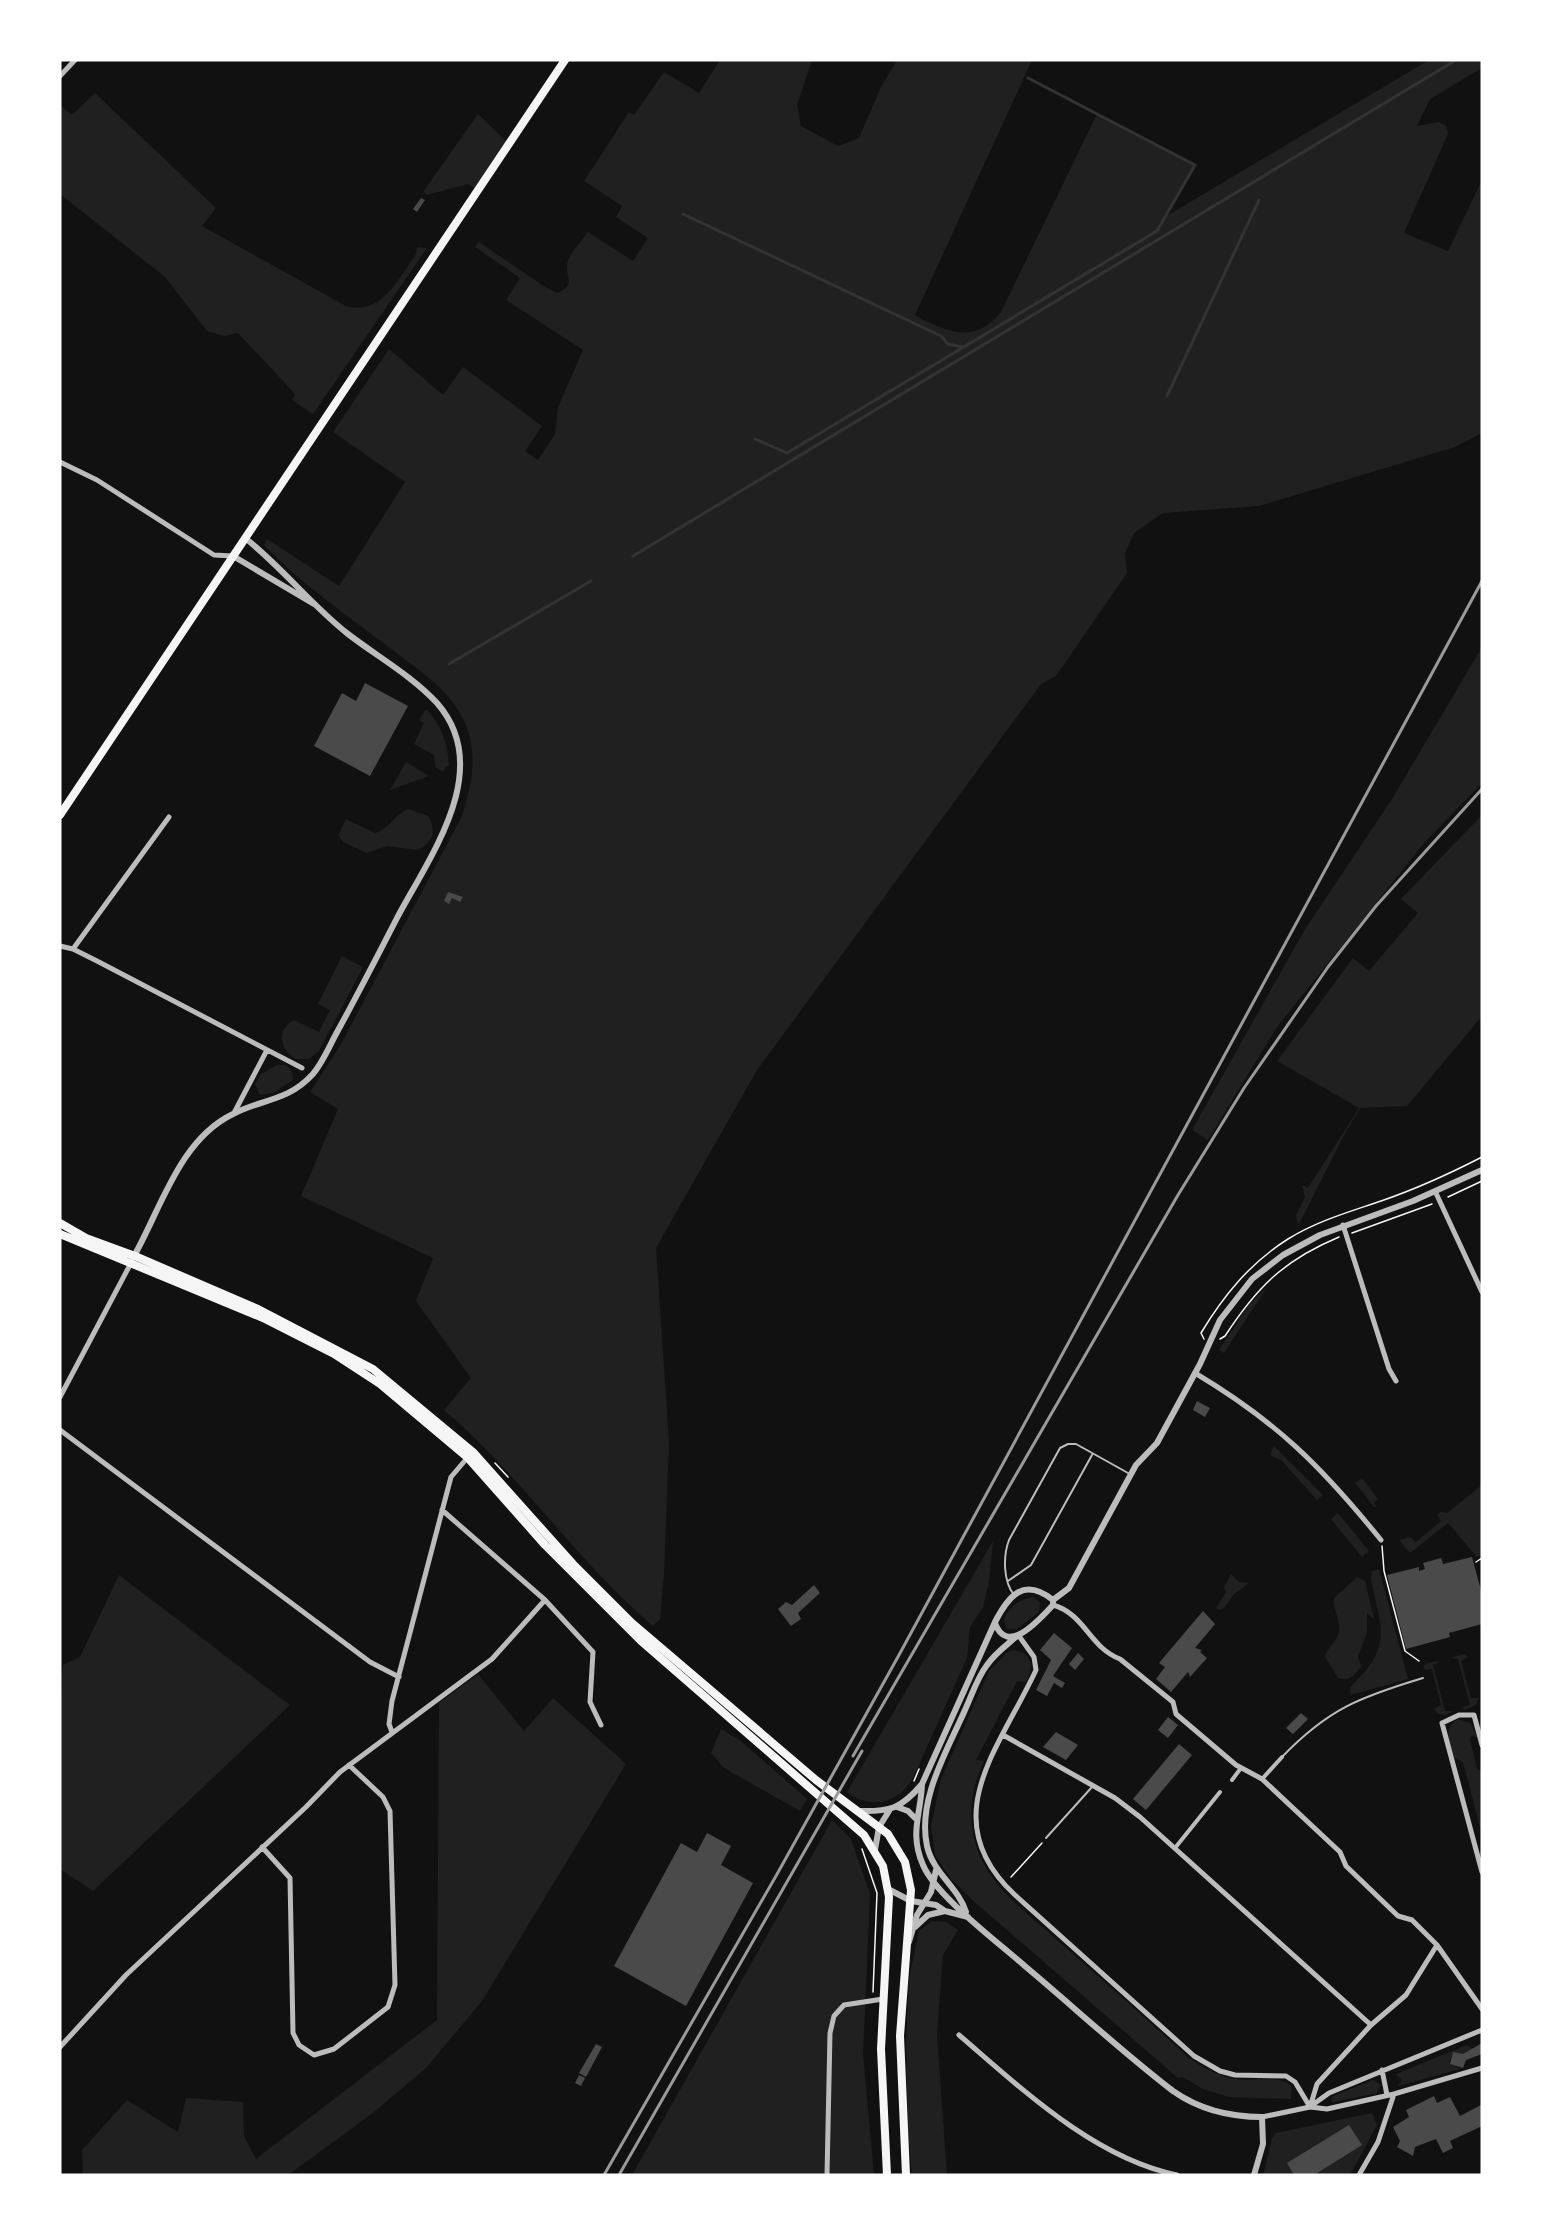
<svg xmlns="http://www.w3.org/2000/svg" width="1542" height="2235" font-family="Signika,sans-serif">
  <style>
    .green { fill: #202020 }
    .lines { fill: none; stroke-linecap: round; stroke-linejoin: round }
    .stream { stroke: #333; stroke-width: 3 }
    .building { fill: #4a4a4a }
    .path { stroke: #f5f5f5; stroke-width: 1.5 }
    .service { stroke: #bcbcbc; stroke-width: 2 }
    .pedestrian { stroke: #bcbcbc; stroke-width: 4 }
    .minor { stroke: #bcbcbc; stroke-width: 5 }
    .tertiary { stroke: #bcbcbc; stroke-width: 6 }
    .primary { stroke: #f5f5f5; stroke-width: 8 }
    .rail { stroke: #9a9a9a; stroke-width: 3 }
  </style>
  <rect width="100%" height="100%" fill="#111"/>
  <path class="green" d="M720,60H812L797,105L801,126L838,146L859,138L881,87L897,60H1032L915,315C947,332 974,345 1001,312L1097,114L1195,165L1165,217L1429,60H1482V68L1430,99L1417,126L1439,122L1446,126L1448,134L1404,233L1448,251L1482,180V433L1455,447L1259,506L1163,513L1134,533L1125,553L1127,573L1056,676L1041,684L757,1070L656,1248L669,1443L664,1573L660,1619L653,1626C576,1561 522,1476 444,1410L471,1378L416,1301L433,1258L301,1196L338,1109L310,1092L340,1046L461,818C472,786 479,753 464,721C449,688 418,670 390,648C347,615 301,584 264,545L267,539L339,586L405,482L333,432L389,349L443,395L463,367L542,426L525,451L538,460L555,434L558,407L583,350L506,300L520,278L475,247L479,242L545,287L558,293C576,284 566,280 567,265C568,255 582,240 588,232L633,261L648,238L616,217L622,206L584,181L629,112L634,115L664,72L699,93Z
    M95,93L216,208L202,226L346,306C382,316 398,279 416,254L417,247L427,248L313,414L292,400L295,394L238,333L224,336L207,331L165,277L60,194V105L72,115Z
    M478,114L509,144L478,190L468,184L427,195L423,192Z
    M1482,647V783L1424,843L1277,1027L1208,1140L1192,1130L1305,929L1392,799Z
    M426,709C442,725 448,744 449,766L445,767L444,772L436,768L434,755L414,744L424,723L419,720Z
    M406,762L429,776L390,790Z
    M409,809L428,816C437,830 433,843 418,850L387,846L367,853L343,842L338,835L346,819L375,833C390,829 394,814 409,809Z
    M1482,815V1016L1407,1106L1360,1108L1343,1137L1298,1226L1296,1215L1305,1197L1302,1185L1308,1188L1359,1108L1277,1061L1353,958L1369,971L1418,913L1401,899Z
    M342,956L363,967L319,1051L309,1059H296C279,1049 276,1030 294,1020L319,1032L330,1010L318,1004Z
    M277,1065H286L292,1071L293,1080L273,1093L260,1095L255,1084L261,1074Z
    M1267,1287L1224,1353L1219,1350L1248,1306Z
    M1274,1446L1323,1495L1317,1500L1282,1461L1270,1455Z
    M1362,1478L1378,1499L1374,1503L1377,1507H1374L1355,1483Z
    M1482,1485V1554L1477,1557L1448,1523L1410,1553L1399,1540L1410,1537L1416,1542L1441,1521L1437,1515L1441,1512L1447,1513Z
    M1338,1513L1369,1551L1362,1557L1331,1519Z
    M993,1541L989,1582L983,1607L970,1627L967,1658L914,1776C900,1803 872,1811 847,1792Z
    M1379,1569L1408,1679L1351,1695L1350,1688C1357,1679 1366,1672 1372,1662C1390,1634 1375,1607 1371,1578L1372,1571Z
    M1231,1574L1239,1582L1249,1583L1234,1594L1224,1608L1219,1610L1216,1608L1226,1592L1224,1587Z
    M119,1575L290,1705L93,1891L60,1869V1710L63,1665L80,1657Z
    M1357,1577L1365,1581L1374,1619L1367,1613V1633L1358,1656L1361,1666C1355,1675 1349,1682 1338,1678L1325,1657C1327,1647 1337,1642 1339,1631C1341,1619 1332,1610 1334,1598Z
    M1033,1597L1040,1603L1039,1612L1017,1629H1007L1004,1620C1009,1607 1019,1599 1033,1597Z
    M1014,1650L1024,1653C1034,1663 1032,1669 1026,1682L1017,1681L976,1760L984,1761C969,1792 966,1826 981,1858C996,1892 1031,1916 1058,1941C1102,1979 1145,2018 1188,2057C1203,2068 1218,2076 1236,2079C1252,2082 1280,2073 1292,2087L1291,2099L1229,2097L1203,2089L1183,2077L1178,2078L977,1904L951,1879L935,1855L931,1826L941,1779L989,1671L1008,1652Z
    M1463,1654L1468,1657L1461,1661L1471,1698H1479L1476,1705L1464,1710L1463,1707L1470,1705L1458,1659L1450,1658Z
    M1440,1661L1433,1665L1445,1711H1453L1445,1715L1438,1714L1434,1709L1441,1705L1432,1669L1426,1670L1423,1667L1427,1663Z
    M478,1674L524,1731L553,1698L626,1764L482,2001L426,2068L373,2113L288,2175H83L82,2150L127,2100L178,2132L186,2098L243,2102L244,2136L256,2159L437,2020L439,1703Z
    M1458,1719L1471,1723L1477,1737L1471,1736L1470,1740L1477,1769L1482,1771V1835L1463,1762L1454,1758C1450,1744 1442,1728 1458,1719Z
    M721,1729L741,1741L807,1799L800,1811L724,1768L711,1753Z
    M832,1820L851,1839L870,1894L863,2054L874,2175H632Z
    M932,1921L946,1922L958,1930L943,1955L937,2034L947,2175H912L908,2130L906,2043L909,1978L919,1931Z
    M1467,2045L1473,2049L1463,2054L1453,2052L1449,2063L1460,2069L1398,2086L1402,2080L1396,2074Z
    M1373,2080L1381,2085L1377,2093L1334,2102L1331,2100L1333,2096Z
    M1372,2113L1377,2125L1350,2175H1263L1272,2138L1276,2133Z"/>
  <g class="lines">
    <path class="stream" d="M683,214L941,336L948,344L963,347
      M1167,396L1259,200
      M755,439L787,453L1157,231L1195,165L1028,78
      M633,556L1456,60
      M449,664L591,581"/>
  </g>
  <path class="building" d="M421,198L425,200L417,212L413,209Z
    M365,683L408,706L370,776L314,746L342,693L356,701Z
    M448,892L463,897L460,902L452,898L449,904L444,901Z
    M1197,1401L1210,1408L1205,1417L1193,1410Z
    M1472,1557L1482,1594V1624L1449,1633L1450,1637L1406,1649L1387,1575L1419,1567V1571L1425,1569L1423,1563L1441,1558L1443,1564Z
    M814,1585L820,1593L798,1613L801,1619L791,1626L778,1609L786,1602L792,1605Z
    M1203,1611L1215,1624L1195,1648L1202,1650L1200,1652L1207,1658L1190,1677L1188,1672L1171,1692L1156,1679L1165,1667L1159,1663Z
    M1054,1633L1072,1648L1053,1676L1065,1683L1062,1688L1054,1683L1047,1696L1036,1690L1051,1660L1040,1650Z
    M1078,1653L1084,1659L1075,1670L1069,1664Z
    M1301,1713L1308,1719L1293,1734L1286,1728Z
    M1168,1717L1178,1725L1168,1738L1158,1730Z
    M1056,1732L1078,1745L1066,1760L1043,1747Z
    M1179,1744L1192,1755L1146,1810L1133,1799Z
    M707,1833L731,1846L721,1865L753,1883L686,2006L614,1966L681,1843L697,1852Z
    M1482,2043V2054L1466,2060L1463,2068L1450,2064L1453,2052L1463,2054Z
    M596,2044L602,2047L586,2077L579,2073Z
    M579,2075L585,2078L581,2086L575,2083Z
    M1434,2096L1437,2103L1450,2097L1460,2116L1481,2105L1482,2126L1450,2141L1453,2148L1443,2153L1436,2139L1415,2147L1413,2156L1397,2147L1400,2141L1393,2127L1409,2117L1406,2110Z
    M1349,2125L1362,2145L1314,2175H1294L1287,2163Z"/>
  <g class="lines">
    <path class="path" d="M1448,1197L1482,1181
      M1352,1233L1432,1204
      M1204,1339L1201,1333C1224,1295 1250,1263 1288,1239C1317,1221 1349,1212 1381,1201C1416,1189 1449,1174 1482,1157
      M1220,1339L1225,1336C1257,1287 1284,1260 1339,1237
      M495,1463L508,1477
      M1382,1546L1384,1571L1405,1651L1419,1661
      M1476,1562L1482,1558
      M914,1781L919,1769
      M862,1849L877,1893L873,1992
      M1011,1877L1042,1843"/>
    <path class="service" d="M1008,1581L1031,1565L1092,1455
      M1014,1595C1003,1581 1003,1556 1009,1540L1060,1448L1068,1444H1076L1128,1473
      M1282,1757C1328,1709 1360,1697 1423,1678
      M1046,1838L1092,1787"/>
    <path class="pedestrian" d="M1262,1779L1282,1757
      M1232,1780L1241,1768
      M1175,1848L1220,1792"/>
    <path class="minor" d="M60,76L75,60
      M60,462L97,480L214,555L233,556
      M60,946L73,949L97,961L302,1068
      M73,949L169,817
      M234,1113L267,1050
      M1435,1191L1482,1292
      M1343,1225L1389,1369L1396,1381
      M1195,1373C1277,1422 1321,1466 1381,1540
      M60,1397L131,1263
      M60,1430L370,1662L399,1677
      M442,1510L545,1600L593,1652L590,1702L601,1725
      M1053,1605C1085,1614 1090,1648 1120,1659L1173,1702L1176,1714L1236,1765L1262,1779L1340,1852L1346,1866L1398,1916L1412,1920L1437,1945L1482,2009
      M1019,1636L1034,1657L1036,1670C1000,1748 933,1819 1015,1895L1194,2056L1220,2071L1235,2075L1286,2076L1295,2082L1310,2107
      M392,1732L389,1724L392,1701L451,1477L468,1457
      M1003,1735L1115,1798L1140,1817L1371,2025
      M1482,1745L1474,1715H1459L1442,1723L1482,1872
      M262,1847L290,1878L293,2033L299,2045L314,2055L334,2049L388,2007L395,1985L390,1811L383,1797L349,1765
      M959,2035C1022,2089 1094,2158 1177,2175
      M60,2047L126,1975L306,1807L340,1772L492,1659L545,1600
      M1382,2070L1387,2095
      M1311,2106L1329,2093L1482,2030
      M1310,2107L1317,2084L1371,2025L1406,1995L1437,1945
      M1262,2117L1310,2107L1327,2109L1394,2094L1482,2068
      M827,2175L830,2033L834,2016L844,2005L883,1999
      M1359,2175L1378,2142L1394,2094"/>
    <path class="tertiary" d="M233,556L314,604
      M133,1258C161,1209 179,1140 233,1114C262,1099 288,1101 312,1075C322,1064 329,1047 336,1034C357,996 377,957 397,918C430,856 495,769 437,703C412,676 378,657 348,634C311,605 282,567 245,538
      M1053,1600L1069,1588L1136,1465L1157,1443L1200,1364L1220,1320L1252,1279L1283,1255L1320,1235L1413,1201L1482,1170
      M995,1623C1007,1657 1040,1619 1053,1605V1600
      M922,1784C921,1814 909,1833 923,1865C936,1896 999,1943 1026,1967C1075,2008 1122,2052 1173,2091C1200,2110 1229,2117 1262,2117L1263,2144L1254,2175
      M897,1807L908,1811L915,1818
      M858,1811C890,1812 901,1809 922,1784L995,1622C1009,1595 1024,1577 1053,1600
      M875,1850L879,1827L889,1811
      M888,1889L911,1901L936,1905L945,1911L968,1917
      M966,1912C958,1887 933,1873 927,1846C917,1800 947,1751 965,1710C972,1695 977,1678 987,1665C995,1653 1007,1645 1017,1636
      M915,1927L928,1915L945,1911
      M909,1942L917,1915L931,1892L936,1870"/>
    <path class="primary" d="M60,815L565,60
      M60,1223L86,1238L135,1256L258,1309L373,1369L473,1452L573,1564L632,1623L816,1780L888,1834L905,1862L911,1890L900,2036L906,2175
      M60,1234L263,1318L334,1354L380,1384L468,1458L545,1545L641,1641L864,1835L883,1866L889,1897L881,2049L887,2175"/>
    <path class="rail" d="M853,1756L1178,1195L1244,1088L1328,967L1376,906L1482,789
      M604,2175L776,1876L899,1655L1482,581
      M619,2175L862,1751"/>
  </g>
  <rect width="1542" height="2235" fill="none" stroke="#ffffff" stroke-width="123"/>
</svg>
